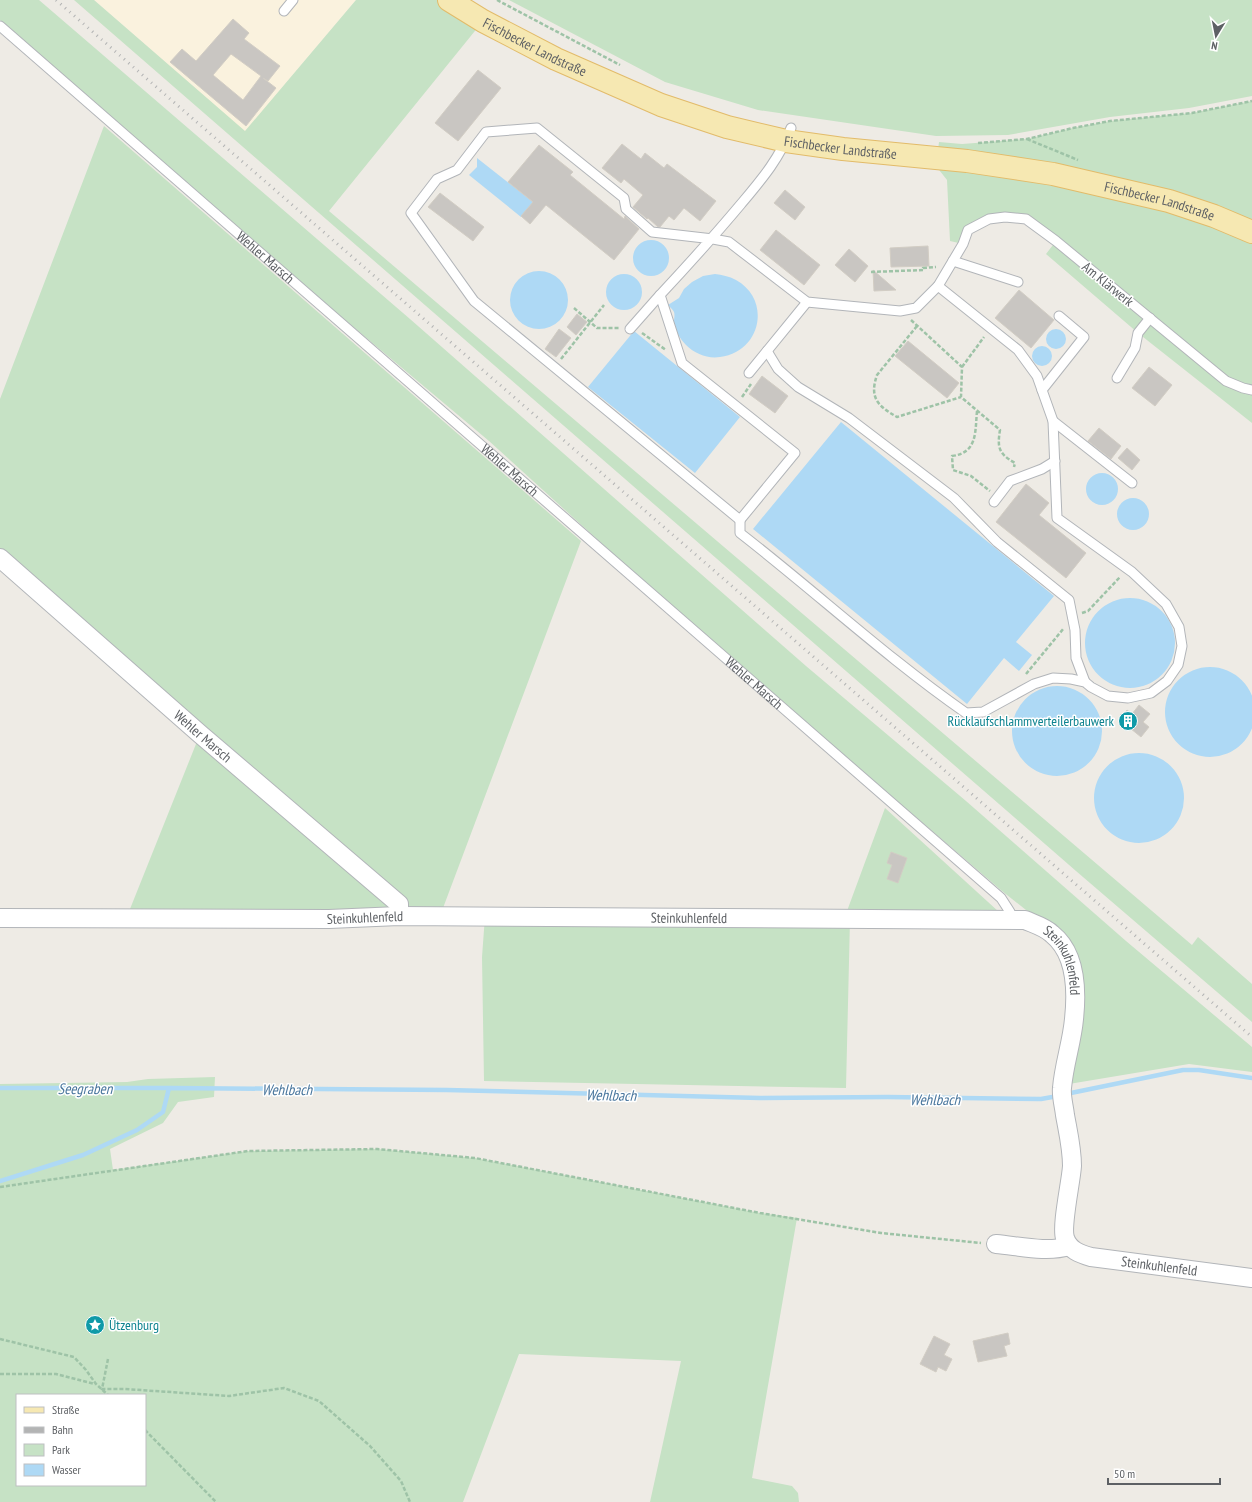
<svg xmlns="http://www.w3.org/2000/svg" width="1252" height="1502" font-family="'PT Sans Narrow',sans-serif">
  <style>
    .commercial { fill: #faf2de }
    .green { fill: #c6e2c5; fill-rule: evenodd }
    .water { fill: #aed9f5 }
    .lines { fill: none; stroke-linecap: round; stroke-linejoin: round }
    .stream { stroke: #aed9f5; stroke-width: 4.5 }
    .building { fill: #c9c6c2; stroke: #d2cdc4; fill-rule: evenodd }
    .service-casing { stroke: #b2b5b9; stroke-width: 11 }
    .minor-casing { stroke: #b2b5b9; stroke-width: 20 }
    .primary-casing { stroke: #e2bb6a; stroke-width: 24 }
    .path { stroke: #9ec3a7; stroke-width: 2.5; stroke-dasharray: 4 2; stroke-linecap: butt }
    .service { stroke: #fff; stroke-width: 9 }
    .minor { stroke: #fff; stroke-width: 18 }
    .primary { stroke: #f6e8b2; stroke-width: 22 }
    .rail { stroke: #b3b4b4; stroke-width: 3; stroke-dasharray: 1 5; stroke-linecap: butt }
    .labels { text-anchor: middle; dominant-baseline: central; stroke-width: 3; stroke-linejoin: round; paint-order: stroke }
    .street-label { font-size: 14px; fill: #5d6064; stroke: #fff }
    .culture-label { font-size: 14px; fill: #0d838f; stroke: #fff; text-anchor: end }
    .water-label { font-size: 15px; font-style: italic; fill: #49769d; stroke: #fff }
  </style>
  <rect width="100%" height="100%" fill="#eeebe5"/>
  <path class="commercial" d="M94,0H356L245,132Z"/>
  <path class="green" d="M0,0H39L410,319L806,666L966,801L1126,941L1252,1047V1072L1189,1064L1069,1084L1078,1043L1055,927L1026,910L1002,891L686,620L489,441L339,315L0,20Z
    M74,0H94L245,131L356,0H449L483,21L329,211L1192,945L1198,937L1252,984V1022L1076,871Z
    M509,0H1252V96L1189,108L1110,117L1008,135L936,136L758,110L665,82Z
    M1252,101V423L1138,333L1046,254L1056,241L1026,219L1005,217L968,230L963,244L950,241L947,180L936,166L939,142L962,144L1027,139L1073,128L1110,121L1192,113Z
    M104,126L581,541L440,916L126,919L200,734L0,558V399Z
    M885,808L999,912L847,911Z
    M485,916L850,919L846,1088L484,1081L482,957Z
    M215,1077L214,1097L178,1102L163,1123L110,1149L113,1170L248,1151L377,1149L475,1158L760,1213L797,1218L752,1478L792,1486L798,1493L799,1502H650L681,1361L519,1354L463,1502H0V1084L127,1082L148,1079ZM17,1395H145V1485H17Z"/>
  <path class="water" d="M477,158L533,202L521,217L469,175L477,167Z
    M633 258a18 18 0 1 1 36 0a18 18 0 1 1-36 0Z
    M510 300a29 29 0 1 1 58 0a29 29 0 1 1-58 0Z
    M715,274C722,275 729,276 736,280C772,300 761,352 720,357C708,359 695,354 686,345C680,339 675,330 674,322C674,319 675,315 674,312C673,310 670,307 668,305L679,298L684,289L692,282L703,276Z
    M606 292a18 18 0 1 1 36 0a18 18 0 1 1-36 0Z
    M1046 339a10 10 0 1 1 20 0a10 10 0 1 1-20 0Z
    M634,331L740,417L695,473L588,387Z
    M1032 356a10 10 0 1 1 20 0a10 10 0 1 1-20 0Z
    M841,422L1054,596L1016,642L1032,655L1019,671L1004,658L967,704L753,529Z
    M1086 489a16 16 0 1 1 32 0a16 16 0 1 1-32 0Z
    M1117 514a16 16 0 1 1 32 0a16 16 0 1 1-32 0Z
    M1085 643a45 45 0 1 1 90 0a45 45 0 1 1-90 0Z
    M1165 712a45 45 0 1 1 90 0a45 45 0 1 1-90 0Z
    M1012 731a45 45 0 1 1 90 0a45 45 0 1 1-90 0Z
    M1094 798a45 45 0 1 1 90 0a45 45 0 1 1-90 0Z"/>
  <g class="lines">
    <path class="stream" d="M0,1088H169
      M1066,1094L1183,1070H1199L1252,1078
      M0,1181L83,1155L137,1130L163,1112L169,1088L447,1090L760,1098L887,1097L1041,1099L1058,1096"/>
  </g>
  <path class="building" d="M233,19L249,33L244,39L280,66L268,81L263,78L276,88L246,126L170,62L182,49L196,61ZM231,54L261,76L243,100L213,75Z
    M478,70L501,88L458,141L435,123Z
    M622,144L641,159L645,153L664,168L667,164L716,201L700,221L684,208L674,220L669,216L660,227H658L648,218L647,219L633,207L643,195L624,179L621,183L602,168Z
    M539,145L573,172L570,175L624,219L625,216L639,229L614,260L546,205L530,224L521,216L533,202L508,182Z
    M785,190L805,207L795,220L774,203Z
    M440,193L484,227L473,241L428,207Z
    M776,230L820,265L804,285L760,250Z
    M928,246L929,266L891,267L890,248Z
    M849,249L868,266L855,282L835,265Z
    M873,270L896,290L874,291Z
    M1019,290L1054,320L1031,348L995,318Z
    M577,314L587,322L576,335L567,327Z
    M559,329L571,338L556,357L545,349Z
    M908,341L959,383L947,398L895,356Z
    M1149,367L1172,385L1155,406L1132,388Z
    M762,376L788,396L775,413L749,394Z
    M1099,428L1121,446L1111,459L1088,441Z
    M1127,448L1140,460L1132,470L1118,458Z
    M1026,484L1049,503L1039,515L1086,553L1066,578L996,522Z
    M1139,705L1150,714L1143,722L1149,727L1141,737L1120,720L1127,710L1132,714Z
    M891,852L907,858L898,883L887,879L892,865L887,863Z
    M1008,1333L1010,1344L1004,1346L1007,1356L978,1362L973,1341Z
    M934,1336L950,1344L944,1355L952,1359L946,1371L938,1367L936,1372L920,1364Z"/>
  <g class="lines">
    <g class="service-casing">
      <g id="service">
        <path d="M284,11L293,0"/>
        <path id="s1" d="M0,26L1001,898L1010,912V920"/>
        <path d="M791,128C780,158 762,179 741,204C715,235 688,265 660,295L682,363L795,453L740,520L474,301L411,213L437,179L457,170L486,132L537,128L624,198L626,209L652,232L713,239L729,242L807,302L900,311L916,308L938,286L963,244L968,230L989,219L1005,217L1026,219L1056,241L1226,381L1243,388L1252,390"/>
        <path d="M953,261L1018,282"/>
        <path d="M630,329L660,295"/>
        <path d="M767,351L778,369L798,387L849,418L954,498L997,542L1069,600L1075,630L1076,658L1085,682"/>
        <path d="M749,373L807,302"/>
        <path d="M1117,378L1135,348L1138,333L1150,318"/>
        <path d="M1042,390L1084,337L1059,316"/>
        <path d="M1053,421L1132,483"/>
        <path d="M994,502L1010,481L1042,469L1055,461"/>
        <path d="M740,520V533C816,592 887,658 966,713L983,712L1034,684L1053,678L1071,679L1085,682L1091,687L1108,696L1128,698L1151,693L1167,681L1178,665L1182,646L1179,627L1166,604L1132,572L1057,518L1053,421L1037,376L1018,350L938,286"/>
      </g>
    </g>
    <g class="minor-casing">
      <g id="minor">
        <path id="s2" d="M0,558L200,734L399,904V916"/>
        <path id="s3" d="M0,918L329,919L399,916L1025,920C1034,924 1045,927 1052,934C1076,953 1077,991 1074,1019C1072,1042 1064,1064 1062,1088C1061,1096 1064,1106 1065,1115C1068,1132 1072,1148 1072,1166C1071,1182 1061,1226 1065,1238C1069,1250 1080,1254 1091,1257L1252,1278"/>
        <path d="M996,1244C1019,1246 1047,1253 1069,1246"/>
      </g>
    </g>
    <g class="primary-casing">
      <g id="primary">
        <path id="s4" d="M449,0L483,21L556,59L661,105L727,127L786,141L843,149L967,161L1053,174L1169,201L1214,216L1252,232"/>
      </g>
    </g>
    <path class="path" d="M497,0L620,65
      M1027,139L1078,160
      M978,143L1027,139L1073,128L1110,121L1192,113L1252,101
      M871,272L923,270V268L936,267
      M574,308L597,328H619
      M911,320L962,367L961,397L1000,430C997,448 999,454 1015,463L1014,467
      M917,326L877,375C869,398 878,406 897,417L961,397
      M642,333L666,350
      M561,359L604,305
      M962,367L984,337
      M742,397L751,384
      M977,411C975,431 978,453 952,456L953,470L971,476L990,491
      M1082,613L1088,611L1120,577
      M1026,674L1064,628
      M0,1187L248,1151L377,1149L475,1158L760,1213L881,1233L981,1243
      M0,1339L74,1357L86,1370L96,1384L108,1395
      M108,1359L102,1389H125L229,1396L284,1388L319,1401L370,1446L401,1481L410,1502
      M0,1374H56L95,1384
      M145,1430L216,1502"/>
    <use href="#service" class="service"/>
    <use href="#minor" class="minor"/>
    <use href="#primary" class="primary"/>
    <path class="rail" d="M56,0L1252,1037"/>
  </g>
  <defs>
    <g id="building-disc" transform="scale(1)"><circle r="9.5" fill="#0f9aa8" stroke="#fff"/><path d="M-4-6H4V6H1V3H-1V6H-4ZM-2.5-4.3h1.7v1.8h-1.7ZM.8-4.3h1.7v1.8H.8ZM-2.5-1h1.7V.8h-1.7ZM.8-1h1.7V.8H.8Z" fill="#fff"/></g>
    <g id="sight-disc" transform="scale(1)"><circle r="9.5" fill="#0f9aa8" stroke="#fff"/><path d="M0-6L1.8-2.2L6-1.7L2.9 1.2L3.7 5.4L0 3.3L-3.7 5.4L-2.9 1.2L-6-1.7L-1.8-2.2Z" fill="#fff"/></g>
  </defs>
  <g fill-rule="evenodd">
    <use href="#building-disc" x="1128" y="721"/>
    <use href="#sight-disc" x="95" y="1325"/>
  </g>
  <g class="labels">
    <g class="street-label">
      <text stroke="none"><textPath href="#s4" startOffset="98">Fischbecker Landstraße</textPath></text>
      <text stroke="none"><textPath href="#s4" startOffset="422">Fischbecker Landstraße</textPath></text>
      <text stroke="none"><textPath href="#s4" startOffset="746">Fischbecker Landstraße</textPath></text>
      <text stroke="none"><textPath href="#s1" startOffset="352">Wehler Marsch</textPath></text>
      <text transform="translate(1108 284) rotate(39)">Am Klärwerk</text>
      <text stroke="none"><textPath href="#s1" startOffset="676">Wehler Marsch</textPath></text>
      <text stroke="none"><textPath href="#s1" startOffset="1000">Wehler Marsch</textPath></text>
      <text stroke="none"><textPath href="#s2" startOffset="270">Wehler Marsch</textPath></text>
      <text stroke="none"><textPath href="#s3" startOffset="365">Steinkuhlenfeld</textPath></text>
      <text stroke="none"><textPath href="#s3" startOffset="689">Steinkuhlenfeld</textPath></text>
      <text stroke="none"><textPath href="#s3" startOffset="1085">Steinkuhlenfeld</textPath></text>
      <text stroke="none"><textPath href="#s3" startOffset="1471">Steinkuhlenfeld</textPath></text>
    </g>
    <g class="culture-label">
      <text x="1114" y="721">Rücklaufschlammverteilerbauwerk</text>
      <text x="109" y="1325" text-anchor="start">Ützenburg</text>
    </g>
    <g class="water-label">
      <text x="85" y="1088">Seegraben</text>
      <text x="287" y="1089">Wehlbach</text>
      <text transform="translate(611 1095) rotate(1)">Wehlbach</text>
      <text x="935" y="1099">Wehlbach</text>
    </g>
  </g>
  <rect x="16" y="1394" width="130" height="92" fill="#ffffff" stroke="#bebfc1"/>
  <rect x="24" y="1407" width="20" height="6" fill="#f6e8b2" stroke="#bebfc1"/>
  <text x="52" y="1414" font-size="12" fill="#5d6064">Straße</text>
  <rect x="24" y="1427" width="20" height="6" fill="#b3b4b4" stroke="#bebfc1"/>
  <text x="52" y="1434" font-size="12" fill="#5d6064">Bahn</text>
  <rect x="24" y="1444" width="20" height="12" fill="#c6e2c5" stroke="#bebfc1"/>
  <text x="52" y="1454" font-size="12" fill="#5d6064">Park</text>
  <rect x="24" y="1464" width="20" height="12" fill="#aed9f5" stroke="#bebfc1"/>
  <text x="52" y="1474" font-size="12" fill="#5d6064">Wasser</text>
  <g transform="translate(1216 36) rotate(190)" stroke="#ffffff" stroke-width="3" paint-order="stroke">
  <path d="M0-3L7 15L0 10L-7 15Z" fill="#5d6064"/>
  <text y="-6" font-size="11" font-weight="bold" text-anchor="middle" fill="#5d6064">N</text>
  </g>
  <path d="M1108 1478v6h112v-6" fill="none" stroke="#5d6064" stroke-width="2"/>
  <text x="1114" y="1478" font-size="12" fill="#5d6064" stroke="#ffffff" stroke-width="3" paint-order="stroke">50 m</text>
</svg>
